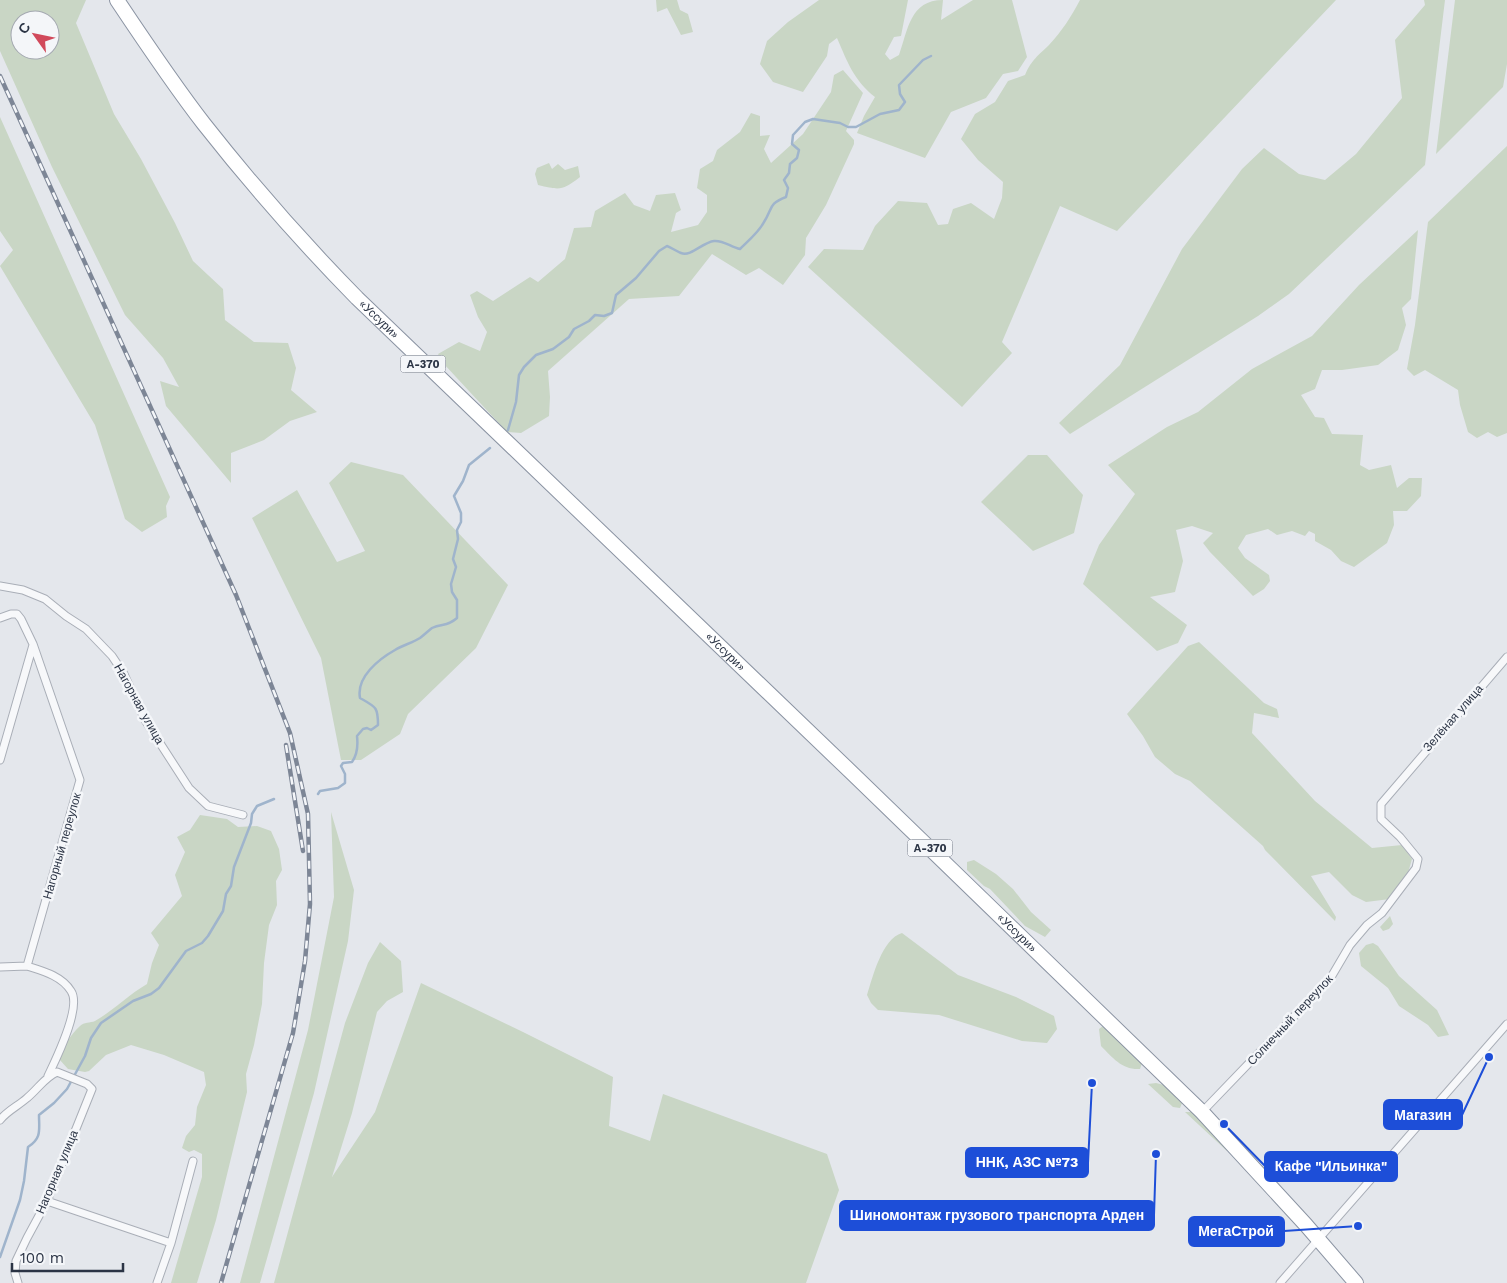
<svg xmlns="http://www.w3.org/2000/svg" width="1507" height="1283" font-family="'Work Sans',sans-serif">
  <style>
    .green { fill: #c9d6c5; fill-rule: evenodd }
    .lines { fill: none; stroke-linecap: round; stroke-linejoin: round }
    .stream { stroke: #9fb4cc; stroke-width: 2.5 }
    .street-casing { stroke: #a9aeb7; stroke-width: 9 }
    .highway-casing { stroke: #8b94a3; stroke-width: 16 }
    .street { stroke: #f7f8fa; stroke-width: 7 }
    .highway { stroke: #fff; stroke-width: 14 }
    .rail-casing { stroke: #7d8696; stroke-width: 4.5 }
    .rail { stroke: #f4f6f9; stroke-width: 2.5; stroke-dasharray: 8; stroke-linecap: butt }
    .labels { text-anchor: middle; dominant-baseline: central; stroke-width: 5; stroke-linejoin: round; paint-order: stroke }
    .shield { fill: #f4f6f9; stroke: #676e7b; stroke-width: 1 }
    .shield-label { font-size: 11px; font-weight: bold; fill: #2b3445 }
    .street-label { font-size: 12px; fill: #2b3445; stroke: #f4f6f9 }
    .leader { fill: none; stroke: #1d4ed8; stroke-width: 2 }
    .callout-dot { fill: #1d4ed8; stroke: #f4f6f9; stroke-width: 2 }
    .callout { fill: #1d4ed8; stroke: #1d4ed8; stroke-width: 2 }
    .callout-label { font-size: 14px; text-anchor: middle; font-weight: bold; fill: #fff }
  </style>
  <rect width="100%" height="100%" fill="#e4e7ec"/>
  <path class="green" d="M0,0H86L76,23L114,114L141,159L175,223L193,261L223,289L225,320L254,342L288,343L296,368L291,390L317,412L290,421L264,440L231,453V483L166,406L160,381L179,387L163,358L125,315L52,167L0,51ZM20,20H50V50H20Z
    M656,0H677L680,10L688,14L693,32L681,35L667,8L657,12Z
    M819,0H908L901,36L894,37L885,54L890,60L899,55C908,30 910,0 943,0L941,20L973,0H1012L1027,57L1018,71L1003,74L986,98L951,112L925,158L857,133L864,116L875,97C854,81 847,61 837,38L829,44L827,56L803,92L773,82L760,64L767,41L788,22Z
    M1080,0H1336L1117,231L1060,206L1002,342L1012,353L962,407L808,267L824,249L863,250L875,226L898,201L927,203L938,225L948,224L953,209L971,203L994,219L1002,198L1003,182L978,160L961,139L975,114L995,102L1008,81L1025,75C1032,59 1038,56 1049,45C1062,31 1071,17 1080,0Z
    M1424,0H1445L1425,165L1289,294L1258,316L1070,434L1059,423L1120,365L1182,249L1242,169L1264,148L1299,174L1325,180L1356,154L1402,98L1395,40L1425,5Z
    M1455,0H1507V64L1503,87L1436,154Z
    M843,70L863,93L846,131L854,140V144L826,205L806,238L805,255L783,285L759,268L746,275L712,254L679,296L629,299L548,371L550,397L549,416L521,433L507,432L443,363L438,354L459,342L480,351L487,332L478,317L470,295L477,291L493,301L530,277L538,282L565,259L574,228L591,227L595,211L625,193L634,205L650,211L656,195L675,193L681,210L676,213L671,232L698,225L707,212V195L697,188L700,169L713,161L717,150L740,132L751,113L760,116V136L770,135L764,149L771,163L803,134L831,92L834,75Z
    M0,117L170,497L166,506L167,517L142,532L125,519L95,425L0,266L13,250L0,231Z
    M1507,146V433L1497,437L1488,432L1477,438L1468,432L1460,405L1458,390L1425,370L1414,376L1407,369L1415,325L1428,222Z
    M549,163L552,169L558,164L565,170L578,166L580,177C562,191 560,190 538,185L535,174L537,168Z
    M1418,230L1411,299L1402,308L1406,325L1398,350L1378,365L1342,370H1322L1315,389L1301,395L1315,417L1324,418L1332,434L1363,435L1360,465L1369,470L1391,465L1397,488L1409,478H1422L1421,496L1407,511H1393L1394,525L1387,543L1354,567L1341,561L1331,550L1315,541V534L1309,531L1305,536L1292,531L1277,535L1268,529L1246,535L1238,548L1245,558L1269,575L1270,581L1264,589L1253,596L1210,552L1203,543L1213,533L1192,526L1176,530L1183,561L1175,592L1150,597L1187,625L1178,643L1157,651L1083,584L1099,545L1135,494L1108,465L1167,427L1198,412L1252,369L1312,336L1359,285Z
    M1028,455H1047L1083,495L1074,533L1033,551L981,502Z
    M351,462L403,475L508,585L476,648L408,714L400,734L361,760H341L321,658L252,518L297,490L337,562L365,551L329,483Z
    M1199,642L1264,703L1277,709L1279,718L1254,713L1252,733L1315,801L1372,848L1402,845L1412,859L1408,873L1390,899L1366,902L1352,895L1329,872L1311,876L1336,917L1335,921L1265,850L1263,846L1190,781L1175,774L1155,757L1143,736L1127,714L1188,646Z
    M331,812L354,890L348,941L314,1093L260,1283H240L308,1030L334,897Z
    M200,815L227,819L238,827L257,826L271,831L279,849L282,870L276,881L277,905L269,925L264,963L262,1004L254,1045L246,1074L247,1092L216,1220L197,1283H171L202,1177V1154L194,1150L189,1152L182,1148L186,1136L195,1125L197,1107L206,1085L204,1072L164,1055L131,1045L106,1055L89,1071L85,1072L68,1069L59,1059C64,1046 70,1035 80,1026C84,1022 90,1023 95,1021C113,1011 128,995 147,984L152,963L159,945L151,933L182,896L175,875L185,852L177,837L190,830Z
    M974,860L996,874L1013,889L1031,912L1051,930L1045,937L1025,926L990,889L984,886L967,870V862Z
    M1390,916L1393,924L1389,929L1383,931L1380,927Z
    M902,933L958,975L1016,997L1054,1016L1057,1029L1047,1043L1022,1041L939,1015L878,1010L871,1003L867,995C873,976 882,939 902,933Z
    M380,942L401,961L403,992L387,1001L377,1012L352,1113L332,1177L375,1112L421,983L523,1032L613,1077L609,1126L650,1141L663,1094L827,1154L839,1190L806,1283H274L345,1023L368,963Z
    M1373,943L1378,946L1399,976L1437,1010L1449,1035L1438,1037L1428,1025L1399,1006L1388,988L1361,966L1359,953L1366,945Z
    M1103,1026L1114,1029L1142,1063L1140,1069C1122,1070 1113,1058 1101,1046L1099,1029Z
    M1156,1083L1164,1085L1183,1101L1180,1108L1173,1107L1148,1084Z
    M1185,1112H1196L1228,1148L1227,1151Z"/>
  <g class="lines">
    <path class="stream" d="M508,430L516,402L519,375L524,367L536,355L553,349L569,337L574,329L589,321L595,315L604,316L612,313L616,295L636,278L659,251L667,246C672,248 676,251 681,253C691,257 703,242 714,241C723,240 731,247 740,249C748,241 759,232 764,222C773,208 768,204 786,197L788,188L784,180L789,173L790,164L797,158L799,150L792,144L793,135L805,122L813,119L840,123L848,127H856L880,114L899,110L905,102L900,94L899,85L923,60L931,56
      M318,794L320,791L338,788L345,783V774L341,766L343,763L352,762C358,754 358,745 357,736L363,729L367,728L371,730L378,725C378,707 376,707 360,698C356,677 379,659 395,650C403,645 412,643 420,638C424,635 428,631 432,628C442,623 447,627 457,618V600L452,592L451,584L456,567L453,559L458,539L457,530L461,522V513L454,496L463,481L469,465L490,448
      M0,1257L20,1200L24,1181L28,1147C42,1138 39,1130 39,1115L54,1103L67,1089L85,1056L91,1038L101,1023L133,1001L151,994L159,988L186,951L202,943L208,936L223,911L226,894L231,886L234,867L251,823L252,814L257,806L274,799"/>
    <g class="street-casing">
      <path id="street" d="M0,586L23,590L45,599L66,616L86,629L112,656L124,674L145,720L189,788L208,806L243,815
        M0,618L11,614H17L21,619L33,644L80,780L27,966L0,967
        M0,760L33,645
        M27,966C43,971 62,976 71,991C82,1007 56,1059 48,1076
        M1202,1112L1330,979L1350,945L1367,925L1382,913L1416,868L1418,859L1400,837L1381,819V804L1507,657
        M0,1120C7,1111 18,1106 27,1098C38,1089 45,1077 57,1072L87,1084L92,1089L47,1201L27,1238L16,1261L15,1273L18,1283
        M47,1201L171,1243
        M157,1283L171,1243L193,1161
        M1280,1283L1507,1024"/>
    </g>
    <g class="highway-casing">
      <g id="highway">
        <path id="s1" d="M117,0C145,42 173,84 204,124C252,185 303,243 357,298L853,774L1202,1112L1306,1225L1356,1283"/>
      </g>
    </g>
    <use href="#street" class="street"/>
    <use href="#highway" class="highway"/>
    <g class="rail-casing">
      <path id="rail" d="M0,76L236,595L290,733L308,814L310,904L305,961L293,1033L221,1283
        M286,745L303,851"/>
    </g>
    <use href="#rail" class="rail"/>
  </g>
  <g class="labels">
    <g class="shield">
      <rect x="400.5" y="355.5" width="45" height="17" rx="4"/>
      <rect x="907.5" y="839.5" width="45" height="17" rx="4"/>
    </g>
    <g class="shield-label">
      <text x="423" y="364">А-370</text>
      <text x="930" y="848">А-370</text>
    </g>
    <g class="street-label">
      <text stroke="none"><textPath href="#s1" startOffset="414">«Уссури»</textPath></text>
      <text stroke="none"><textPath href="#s1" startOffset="894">«Уссури»</textPath></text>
      <text transform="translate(139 704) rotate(61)">Нагорная улица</text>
      <text transform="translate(1453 718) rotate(-49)">Зелёная улица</text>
      <text transform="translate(62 846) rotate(-74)">Нагорный переулок</text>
      <text stroke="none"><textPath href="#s1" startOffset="1299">«Уссури»</textPath></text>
      <text transform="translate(1290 1020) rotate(-47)">Солнечный переулок</text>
      <text transform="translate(57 1172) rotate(-67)">Нагорная улица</text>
    </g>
  </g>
  <path class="leader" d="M1489 1057L1462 1115M1092 1083L1088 1163M1224 1124L1265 1166M1156 1154L1154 1215M1358 1226L1284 1231"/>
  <g class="callout-dot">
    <circle cx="1489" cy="1057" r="5"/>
    <circle cx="1092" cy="1083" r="5"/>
    <circle cx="1224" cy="1124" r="5"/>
    <circle cx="1156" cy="1154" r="5"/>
    <circle cx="1358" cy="1226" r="5"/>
  </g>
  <g class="callout">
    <rect x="1384" y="1100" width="78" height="29" rx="5"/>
    <rect x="966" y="1148" width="122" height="29" rx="5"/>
    <rect x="1265" y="1152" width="132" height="29" rx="5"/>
    <rect x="840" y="1201" width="314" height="29" rx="5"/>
    <rect x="1189" y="1217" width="95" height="29" rx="5"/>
  </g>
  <g class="callout-label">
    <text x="1423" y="1120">Магазин</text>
    <text x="1027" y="1167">ННК, АЗС №73</text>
    <text x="1331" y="1171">Кафе "Ильинка"</text>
    <text x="997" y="1220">Шиномонтаж грузового транспорта Арден</text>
    <text x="1236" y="1236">МегаСтрой</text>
  </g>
  <g transform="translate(35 35) rotate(303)"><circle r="24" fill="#f4f6f9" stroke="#a4a8b1"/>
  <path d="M0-4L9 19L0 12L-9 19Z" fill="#d1495b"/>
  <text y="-8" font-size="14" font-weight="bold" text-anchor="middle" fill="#2b3445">С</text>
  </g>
  <path d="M12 1263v8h111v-8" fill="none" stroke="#2b3445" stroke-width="2.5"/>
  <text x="20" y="1263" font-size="15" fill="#2b3445" stroke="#f4f6f9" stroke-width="4" paint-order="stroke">100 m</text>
</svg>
